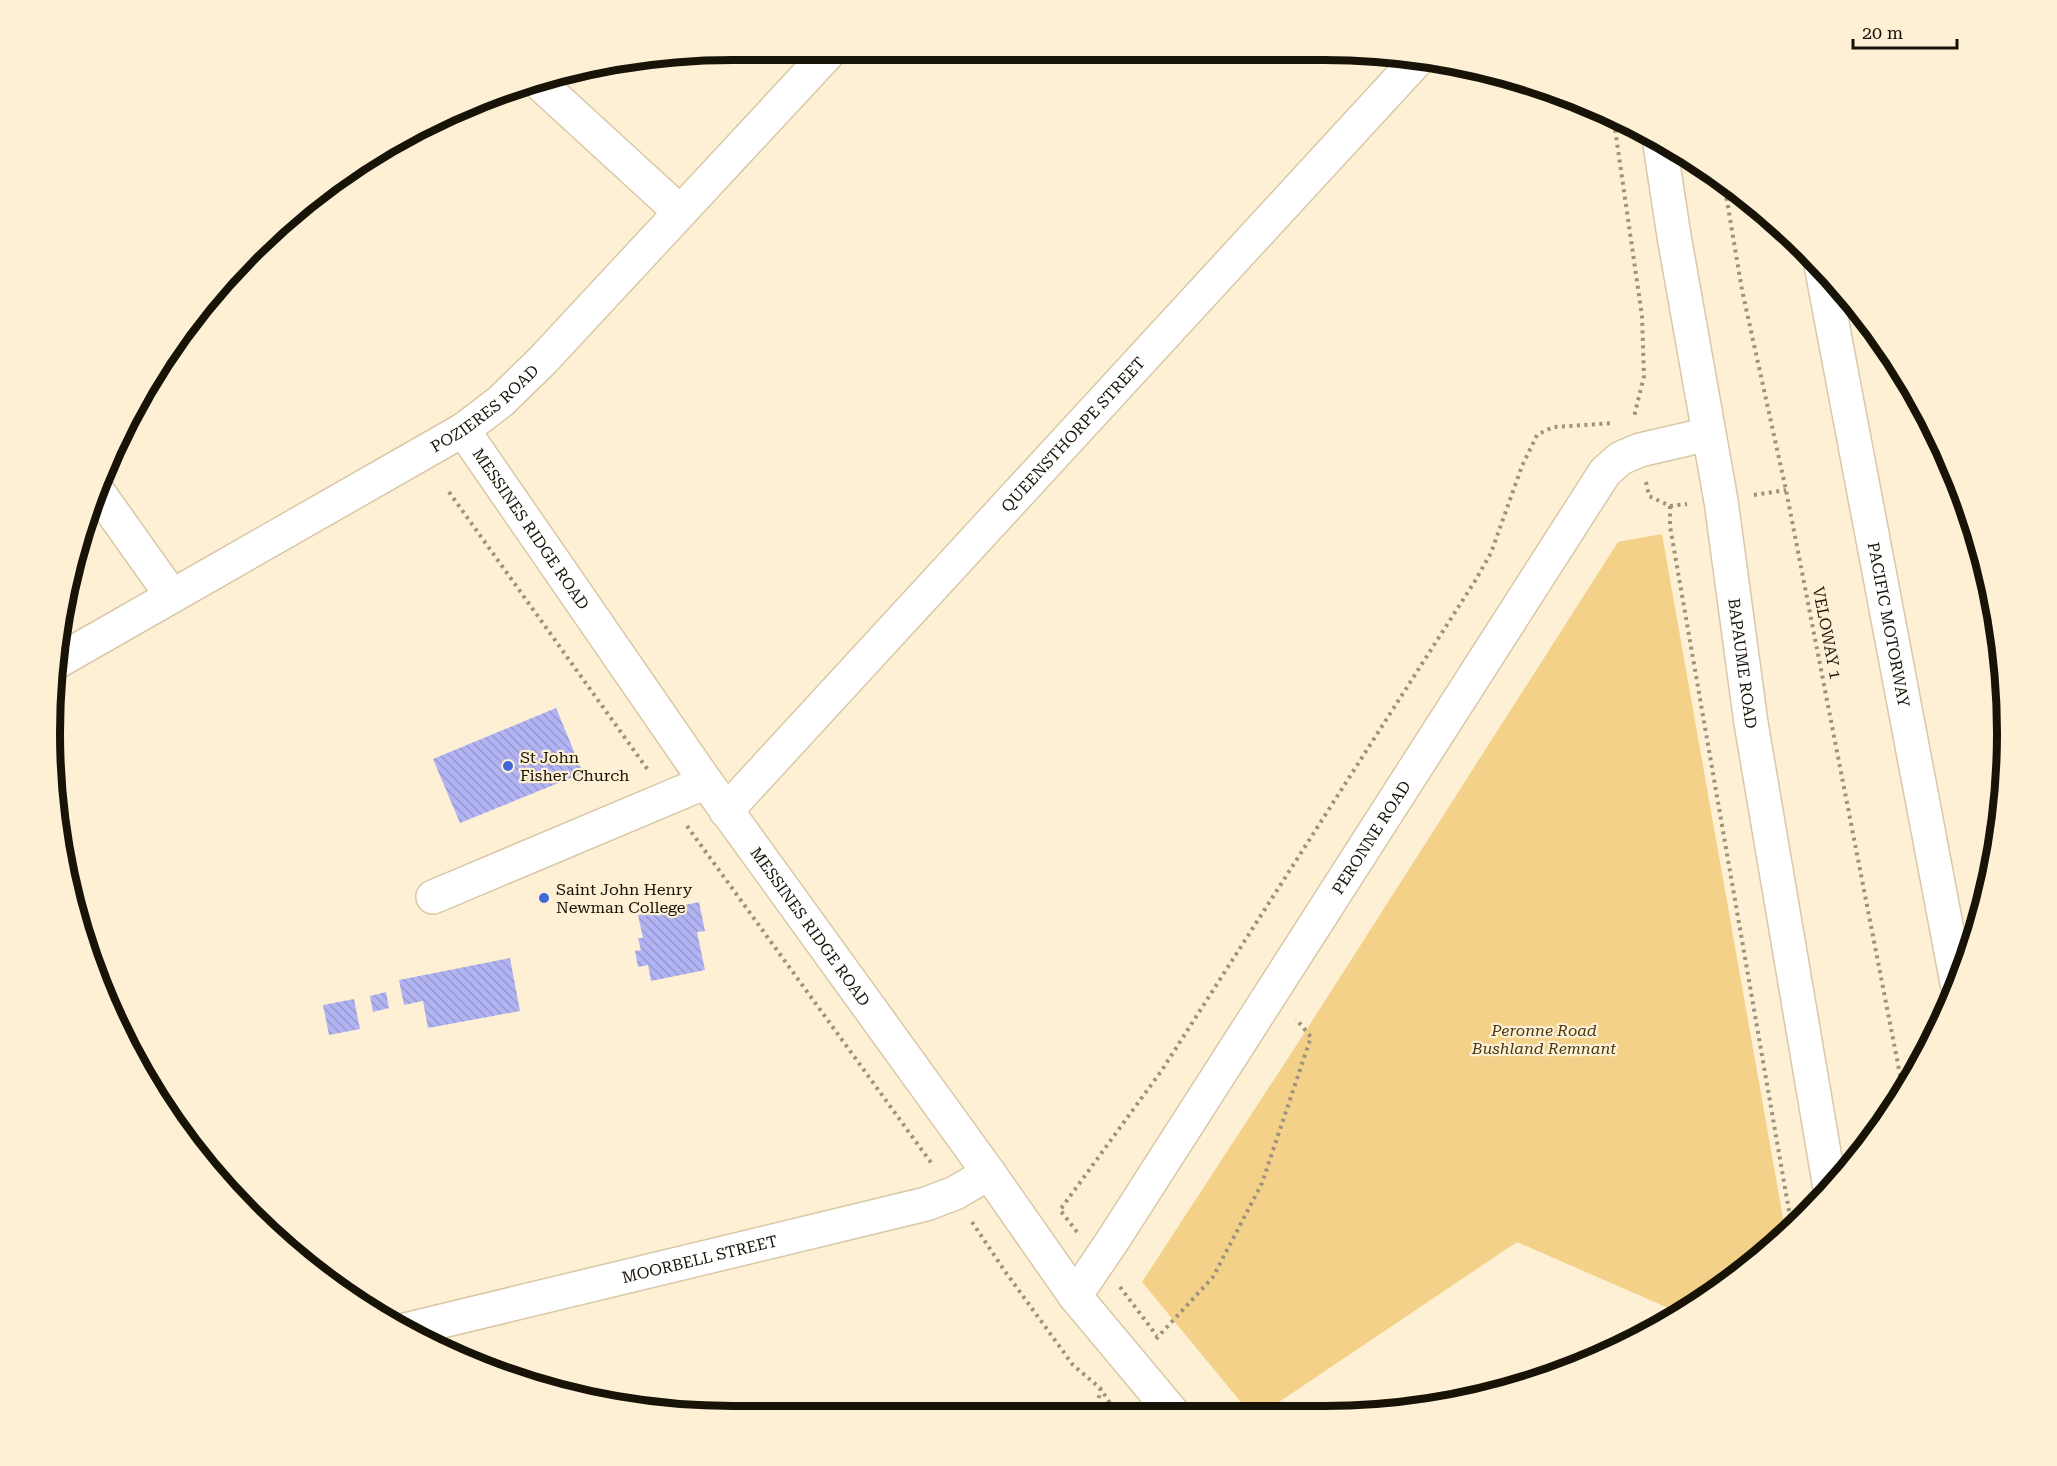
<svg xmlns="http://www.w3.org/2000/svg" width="2057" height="1466" font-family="'Roboto Serif',serif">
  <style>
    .park { fill: #f3d189 }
    .building { fill: url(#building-back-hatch) }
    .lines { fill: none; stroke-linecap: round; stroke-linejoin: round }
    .minor-casing { stroke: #d9c8a7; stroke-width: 36 }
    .major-casing { stroke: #d9c8a7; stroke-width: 36 }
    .highway-casing { stroke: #d9c8a7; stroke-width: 36 }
    .path { stroke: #9c927d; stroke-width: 4; stroke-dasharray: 3 4.5; stroke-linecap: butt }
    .minor { stroke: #fff; stroke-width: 33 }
    .major { stroke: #fff; stroke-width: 33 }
    .highway { stroke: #fff; stroke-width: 33 }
    .poi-dot { fill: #4167d9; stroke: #fef0d5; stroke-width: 2 }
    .labels { text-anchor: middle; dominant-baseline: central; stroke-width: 4.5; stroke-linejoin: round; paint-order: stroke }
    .street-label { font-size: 16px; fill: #181307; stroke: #fef0d5 }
    .poi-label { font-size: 16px; fill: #181307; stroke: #fef0d5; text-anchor: start }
    .park-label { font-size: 16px; font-style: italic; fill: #473813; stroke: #fef0d5 }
    .rim { fill: none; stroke: #181307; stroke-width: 8 }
  </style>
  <defs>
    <pattern id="building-back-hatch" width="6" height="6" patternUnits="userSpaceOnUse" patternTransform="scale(1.5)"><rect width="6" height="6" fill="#b2b3f2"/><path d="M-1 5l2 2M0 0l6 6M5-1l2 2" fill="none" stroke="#9899ce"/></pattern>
  </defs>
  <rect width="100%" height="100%" fill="#fef0d5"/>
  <path class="park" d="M1662,534L1786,1235L1774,1247L1669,1323L1666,1307L1517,1242L1264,1412H1249L1142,1282L1305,1032L1618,542Z"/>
  <path class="building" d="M556,708L583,773L460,823L433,759Z
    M699,902L705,931L697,932L705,970L651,981L648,965L638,967L635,951L641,950L638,938H643L638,915Z
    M510,958L520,1011L428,1028L423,1001L404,1005L399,980Z
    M386,992L389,1008L373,1012L370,996Z
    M354,999L360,1029L329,1035L323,1005Z"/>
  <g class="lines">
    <g class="minor-casing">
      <g id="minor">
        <path d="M536,80L680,212"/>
        <path id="s1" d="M463,430L706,782L989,1173L1075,1296L1172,1412"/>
        <path d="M96,489L172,596"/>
        <path id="s2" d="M55,663L463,430L501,401L543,360L831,50"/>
        <path id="s3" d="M726,811L1418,59"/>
        <path d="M433,897L706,782"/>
        <path id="s4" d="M1075,1296L1113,1240L1605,472L1621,458L1640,450L1709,434"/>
        <path id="s5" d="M405,1330L926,1204L955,1193L989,1173"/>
      </g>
    </g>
    <g class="major-casing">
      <g id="major">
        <path id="s6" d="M1659,138L1674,236L1721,501L1751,723L1830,1188"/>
      </g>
    </g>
    <g class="highway-casing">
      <g id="highway">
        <path id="s7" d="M1821,265L1957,983"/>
      </g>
    </g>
    <path class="path" d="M1613,115L1642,316L1644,376L1634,417
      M1724,183L1742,290L1786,490L1903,1090
      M1646,482L1649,496L1670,506V526L1792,1228
      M449,492L648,770
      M1754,495L1786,490
      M1670,506L1687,504
      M687,826L932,1164
      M972,1222L1004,1270L1073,1365L1100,1388L1116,1412
      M1077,1232L1060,1210L1162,1070L1475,581L1491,553L1522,466L1537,435L1553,427L1614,423
      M1120,1287L1157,1336
      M1156,1339L1213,1277L1262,1183L1311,1037L1296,1019
      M1097,1413L1100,1389"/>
    <use href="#minor" class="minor"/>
    <use href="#major" class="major"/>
    <use href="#highway" class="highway"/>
  </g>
  <g class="poi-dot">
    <circle cx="508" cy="766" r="6"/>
    <circle cx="544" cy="898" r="6"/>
  </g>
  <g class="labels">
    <g class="street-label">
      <text stroke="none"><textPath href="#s2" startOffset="500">POZIERES ROAD</textPath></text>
      <text stroke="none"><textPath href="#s3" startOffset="512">QUEENSTHORPE STREET</textPath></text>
      <text stroke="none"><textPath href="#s1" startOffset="120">MESSINES RIDGE ROAD</textPath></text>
      <text stroke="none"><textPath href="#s7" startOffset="366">PACIFIC MOTORWAY</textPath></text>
      <text transform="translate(1827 633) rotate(79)">VELOWAY 1</text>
      <text stroke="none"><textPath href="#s6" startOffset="532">BAPAUME ROAD</textPath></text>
      <text stroke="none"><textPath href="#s4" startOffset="546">PERONNE ROAD</textPath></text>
      <text stroke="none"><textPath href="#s1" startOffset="606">MESSINES RIDGE ROAD</textPath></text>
      <text stroke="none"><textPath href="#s5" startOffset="303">MOORBELL STREET</textPath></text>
    </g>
    <g class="poi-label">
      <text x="520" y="757">St John<tspan x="520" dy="18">Fisher Church</tspan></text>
      <text x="556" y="889">Saint John Henry<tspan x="556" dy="18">Newman College</tspan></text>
    </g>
    <g class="park-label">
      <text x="1544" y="1030">Peronne Road<tspan x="1544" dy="18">Bushland Remnant</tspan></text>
    </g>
  </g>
  <path d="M0 0H2057V1466H0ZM733 60H1324A673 673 0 0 1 1997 733V733A673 673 0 0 1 1324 1406H733A673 673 0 0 1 60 733V733A673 673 0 0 1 733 60Z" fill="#fef0d5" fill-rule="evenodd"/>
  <path class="rim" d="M733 60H1324A673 673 0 0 1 1997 733V733A673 673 0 0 1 1324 1406H733A673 673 0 0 1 60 733V733A673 673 0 0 1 733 60Z"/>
  <path d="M1853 39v9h104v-9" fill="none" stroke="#181307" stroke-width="3"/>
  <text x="1862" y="39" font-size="18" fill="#181307" stroke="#fef0d5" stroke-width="4.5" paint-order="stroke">20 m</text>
</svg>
